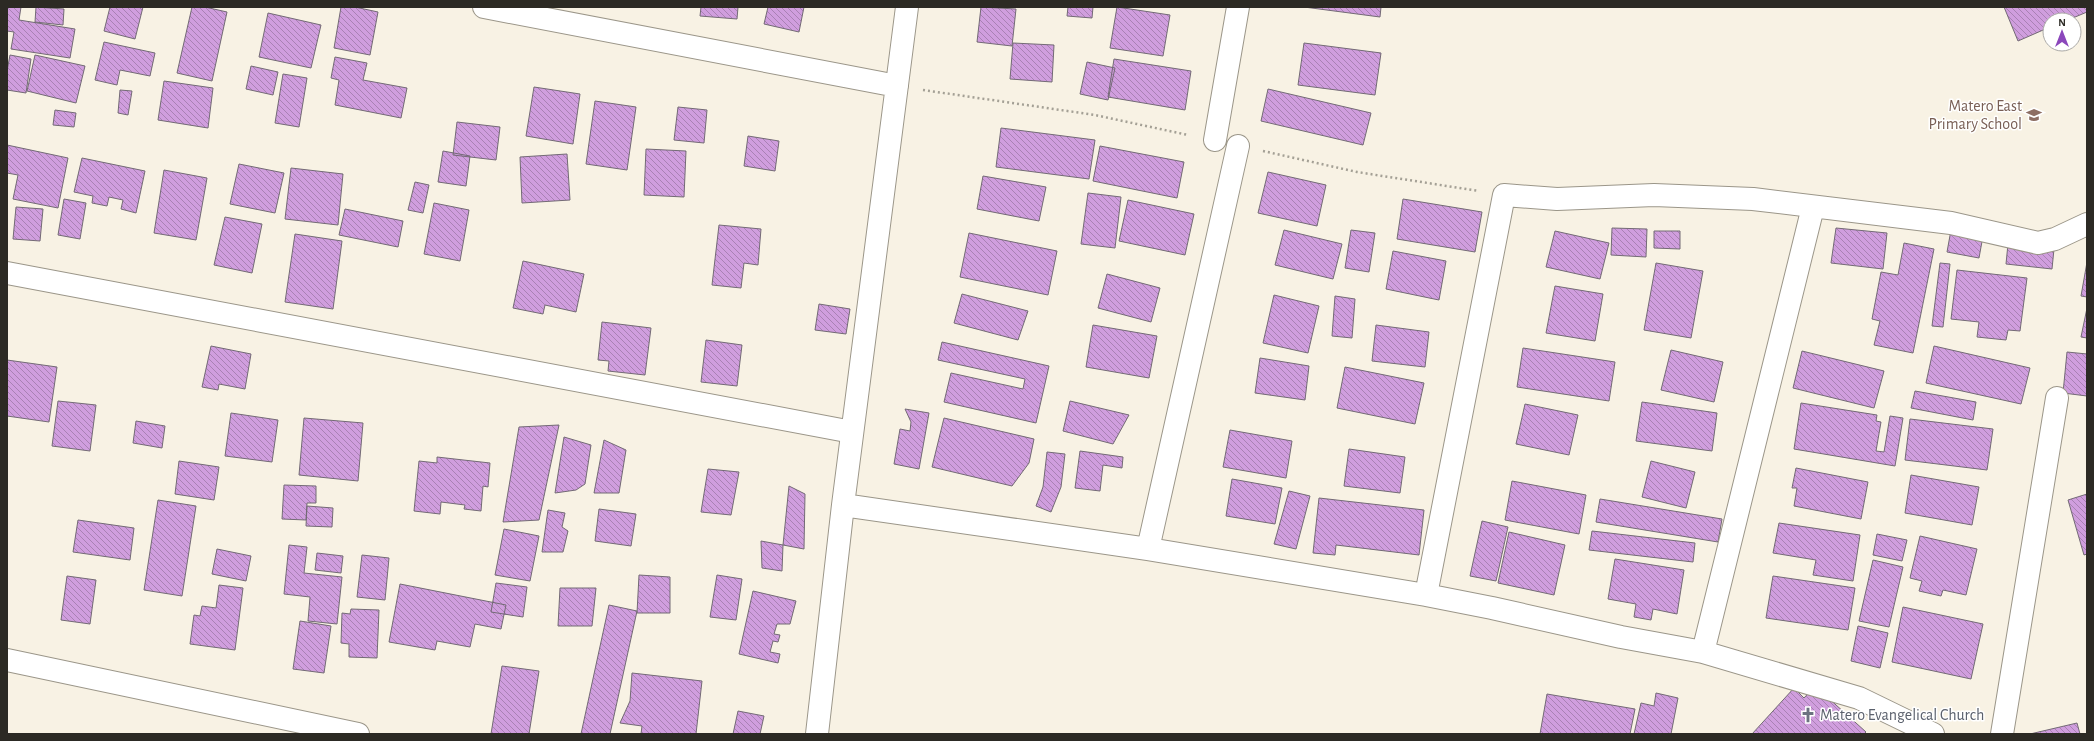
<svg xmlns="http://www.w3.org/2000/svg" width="2094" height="741" font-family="'Alegreya Sans',sans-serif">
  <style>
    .building { fill: url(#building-back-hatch); stroke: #736a75 }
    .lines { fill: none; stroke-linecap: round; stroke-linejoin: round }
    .minor-casing { stroke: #9b9689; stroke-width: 24 }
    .path { stroke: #a4a095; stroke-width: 2.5; stroke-dasharray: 2 3; stroke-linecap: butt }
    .minor { stroke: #fff; stroke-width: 22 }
    .labels { text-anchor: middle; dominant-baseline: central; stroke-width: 3; stroke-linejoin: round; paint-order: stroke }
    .education-label { font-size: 16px; fill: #785e54; stroke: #fff; text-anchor: end }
    .worship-label { font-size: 16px; fill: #5b616d; stroke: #fff; text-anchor: start }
  </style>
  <defs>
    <pattern id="building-back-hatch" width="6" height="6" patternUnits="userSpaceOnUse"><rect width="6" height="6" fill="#d09ede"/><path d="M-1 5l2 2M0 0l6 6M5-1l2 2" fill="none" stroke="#a981b4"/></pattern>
  </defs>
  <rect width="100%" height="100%" fill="#f8f2e4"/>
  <path class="building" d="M7,7H21L19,20L75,29L70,58L11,49L14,32L7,31Z
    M36,7L64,9L63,25L35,22Z
    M110,7H143L135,39L104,31Z
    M192,7H205L227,12L212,81L177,73Z
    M341,7H355L378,12L370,55L334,48Z
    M701,7H738L737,19L700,16Z
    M768,7H804L799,32L764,24Z
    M981,7L1016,9L1012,46L977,42Z
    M1068,7H1093L1092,18L1067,16Z
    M1117,7L1170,15L1163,56L1110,48Z
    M1304,7H1381L1380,17Z
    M2004,7H2087V12L2068,20H2050V27L2018,41Z
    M268,13L321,25L311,68L259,57Z
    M104,42L155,53L150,76L120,70L117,85L95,80Z
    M1013,43L1054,45L1052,82L1010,79Z
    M1304,43L1381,53L1375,95L1298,85Z
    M10,55L31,59L26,93L7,90V71Z
    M35,55L85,66L76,103L27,91Z
    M335,57L367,63L363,80L407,88L401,118L335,105L339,80L331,78Z
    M1114,59L1191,71L1185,110L1108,97Z
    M1087,62L1115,68L1108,100L1080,94Z
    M251,66L278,72L273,95L246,89Z
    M283,74L307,78L299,127L275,123Z
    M164,81L213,88L208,128L158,120Z
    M534,87L580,94L573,144L526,136Z
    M1268,89L1371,113L1363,145L1261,121Z
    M120,90L132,91L128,115L118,113Z
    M595,101L636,107L627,170L586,164Z
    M678,107L707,110L704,143L674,140Z
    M55,110L76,113L74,127L53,125Z
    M457,122L500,127L496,160L453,155Z
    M1001,128L1095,140L1089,179L996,167Z
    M748,136L779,141L775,171L744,166Z
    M7,145L68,158L58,208L13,199L18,175L7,173Z
    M1100,146L1184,162L1177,198L1093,181Z
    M646,149L686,151L684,197L644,195Z
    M443,151L470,156L466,186L438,182Z
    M567,154L570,200L522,203L520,157Z
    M82,158L145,171L136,213L121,209L123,200L109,197L107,206L92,203L93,196L74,192Z
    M239,164L284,173L275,213L230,204Z
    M291,168L343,174L338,225L285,219Z
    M164,170L207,178L196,240L154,233Z
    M1268,172L1326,185L1317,226L1258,213Z
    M983,176L1046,187L1039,221L977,209Z
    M415,182L429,185L423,213L408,210Z
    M1088,193L1121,197L1115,248L1081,244Z
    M64,199L86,203L80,239L58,235Z
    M1403,199L1482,212L1475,252L1397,239Z
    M1128,200L1194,214L1185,255L1119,241Z
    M434,203L469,210L460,261L424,254Z
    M16,207L43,209L40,241L13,239Z
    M345,209L403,221L398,247L339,235Z
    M225,217L262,224L252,273L214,265Z
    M719,225L761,229L758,265L744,263L741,288L712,285Z
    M1612,228L1647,229L1646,257L1611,255Z
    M1836,228L1887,233L1883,269L1831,263Z
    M1284,230L1342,244L1333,279L1275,265Z
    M1351,230L1375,233L1369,272L1345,268Z
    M1951,230L1983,236L1979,258L1947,252Z
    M1555,231L1609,243L1600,279L1546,267Z
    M1654,231H1680V249L1654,248Z
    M969,233L1057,251L1048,295L960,277Z
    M295,234L342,241L333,309L285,302Z
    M1904,243L1934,249L1913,353L1874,345L1880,321L1872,319L1881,272L1898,275Z
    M2008,244L2054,249L2052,269L2006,264Z
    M1393,251L1446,261L1439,300L1386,289Z
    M523,261L584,274L576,312L545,305L543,314L513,308Z
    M2087,262V297L2081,296Z
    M1656,263L1703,271L1691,338L1644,330Z
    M1940,263L1950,264L1943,327L1932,326Z
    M1957,270L2027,278L2020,331L2008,330L2006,340L1977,337L1979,322L1951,319Z
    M1107,274L1160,288L1151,322L1098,308Z
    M1555,286L1603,294L1595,341L1546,333Z
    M962,294L1028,311L1018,340L954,323Z
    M1274,295L1319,306L1308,353L1263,343Z
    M1335,296L1355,299L1352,338L1332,336Z
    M819,304L850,309L846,334L815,330Z
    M2087,308V338L2081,337Z
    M602,322L651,328L645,375L608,371L609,361L598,360Z
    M1093,325L1157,336L1149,378L1086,367Z
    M1376,325L1429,332L1425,367L1372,361Z
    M706,340L742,345L737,386L701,382Z
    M942,342L1049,366L1036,423L944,402L951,373L1023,389L1025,379L938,360Z
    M211,346L251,354L245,389L219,384L218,390L202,387Z
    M1934,346L2030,368L2021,404L1926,383Z
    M1523,348L1615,362L1609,401L1517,387Z
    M1671,350L1723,362L1714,402L1661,390Z
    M1802,351L1884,371L1874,408L1793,388Z
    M2067,352L2087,354V396L2063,393Z
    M1260,358L1309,366L1305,400L1255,393Z
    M7,360L57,367L49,422L7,416Z
    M1345,367L1424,383L1415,424L1337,408Z
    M1915,391L1976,402L1973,420L1911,408Z
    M58,401L96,405L90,451L52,446Z
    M1070,401L1129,415L1113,444L1063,431Z
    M1642,402L1717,413L1712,451L1636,441Z
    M1801,403L1877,415L1876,421L1881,422L1876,451L1884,452L1890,416L1903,418L1895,466L1794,449Z
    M1525,404L1578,415L1569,455L1516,444Z
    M905,409L929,413L919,469L894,464L900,429L910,431L911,422Z
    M231,413L278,420L272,462L225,456Z
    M304,418L363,423L358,481L299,475Z
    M944,418L1034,439L1029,463L1012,486L932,467Z
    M1910,419L1993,429L1987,470L1905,460Z
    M136,421L165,426L162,448L133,443Z
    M559,425L539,520L503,522L519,427Z
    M1230,430L1292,441L1286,478L1223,467Z
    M564,437L591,445L585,484L576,490L555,493Z
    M604,440L626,450L619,493H594Z
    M1349,449L1405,457L1400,493L1344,486Z
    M1080,451L1123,457L1122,468L1103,465L1100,491L1075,488Z
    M1047,452L1065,454L1061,487L1051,512L1036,506L1043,487Z
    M437,457L490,463L488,487L483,486L481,511L464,509L465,505L441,502L440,514L414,511L419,461L437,463Z
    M179,461L219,467L214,500L175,494Z
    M1651,461L1695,472L1686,508L1642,497Z
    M1796,468L1868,482L1861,519L1794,506L1797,488H1792Z
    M708,469L739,472L731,515L701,512Z
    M1911,475L1979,487L1972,525L1905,513Z
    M1232,479L1282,488L1275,524L1226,516Z
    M1512,481L1586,495L1579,534L1505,520Z
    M284,485L316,486V503H307L306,520L282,519Z
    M789,486L805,494L804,549L783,545Z
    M1289,491L1310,496L1296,549L1274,544Z
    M2087,494V554L2084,555L2068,500Z
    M1319,498L1424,510L1419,555L1336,545L1335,555L1313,553Z
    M1600,499L1722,519L1718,542L1596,522Z
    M158,500L196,506L182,596L144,590Z
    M307,506L333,508L332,527L306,526Z
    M599,509L636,514L631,546L595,541Z
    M548,510L565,513L562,527L568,531L563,552H542Z
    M78,520L134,528L130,560L73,552Z
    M1482,521L1508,527L1496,581L1470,576Z
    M1779,523L1860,535L1853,581L1813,575L1816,560L1773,553Z
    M504,529L539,536L530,581L495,575Z
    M1592,531L1695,543L1693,562L1589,550Z
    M1509,532L1565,545L1554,595L1498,583Z
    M1877,534L1907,540L1902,561L1873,555Z
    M1920,536L1977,549L1966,595L1943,590L1941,596L1919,591L1922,581L1910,578Z
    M761,541L783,545L782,571L762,568Z
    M289,545L307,547L304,573L342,577L337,624L308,621L310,597L284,594Z
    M217,549L251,556L246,581L212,574Z
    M317,553L343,556L341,573L315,570Z
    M362,555L389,558L385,600L357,597Z
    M1615,559L1684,570L1677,614L1653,609L1651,620L1634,617L1636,604L1608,599Z
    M1873,560L1903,567L1889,627L1859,621Z
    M639,575L670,577V613H637Z
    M717,575L742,579L736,620L710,617Z
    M67,576L96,580L90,624L61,620Z
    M1773,576L1855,588L1848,630L1766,618Z
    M496,583L527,587L523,617L491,612Z
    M400,584L506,605L501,629L475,624L470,647L437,641L435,650L389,642Z
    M219,585L243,588L235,650L190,644L194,615L200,616L202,606L216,608Z
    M560,588H596L592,626H558Z
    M753,591L796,601L790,624H777L774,634L780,635L778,642L773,641L770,652L780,654L778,663L739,654Z
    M609,605L637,611L610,734H581Z
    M1903,607L1983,624L1971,679L1892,662Z
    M351,609L379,610L377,658L349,657V644L341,643L342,613L350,614Z
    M300,621L331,626L324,673L293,669Z
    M1858,626L1888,633L1880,668L1851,661Z
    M502,666L539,671L529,734H491Z
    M632,673L702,681L696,734H641L642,726L620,723L630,701Z
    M1815,686L1866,732L1864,734H1752L1794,688L1804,698Z
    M1656,693L1678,698L1671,734H1634L1641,703L1654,706Z
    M1547,694L1635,709L1630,734H1540Z
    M738,711L764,716L760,734H733Z
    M2077,723L2080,734H2030Z"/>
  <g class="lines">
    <g class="minor-casing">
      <path id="minor" d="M484,7L897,86
        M1215,140L1238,7
        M7,273L852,432
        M843,505L1148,549L1426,595L1492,608L1621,637L1703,652L1859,698L1933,734
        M1148,549L1238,146
        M1426,595L1504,195L1557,199L1654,195L1753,199L1951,223L2038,243L2055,239L2087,224
        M1703,652L1813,207
        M7,660L358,734
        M817,734L843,505L907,7
        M2002,734L2057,398"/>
    </g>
    <path class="path" d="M923,90L1095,115L1188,135
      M1263,151L1357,172L1479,191"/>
    <use href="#minor" class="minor"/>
  </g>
  <defs>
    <g id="school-bare" transform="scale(1.2)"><path d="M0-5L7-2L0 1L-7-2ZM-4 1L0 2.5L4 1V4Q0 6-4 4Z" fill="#8d6e63" stroke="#fff" stroke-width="2.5" paint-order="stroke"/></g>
    <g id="church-bare" transform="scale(1.2)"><path d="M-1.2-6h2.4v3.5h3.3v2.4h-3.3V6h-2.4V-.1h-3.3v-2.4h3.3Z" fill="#6b7280" stroke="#fff" stroke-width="2.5" paint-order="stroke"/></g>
  </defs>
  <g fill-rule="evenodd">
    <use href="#school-bare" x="2034" y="115"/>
    <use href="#church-bare" x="1808" y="715"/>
  </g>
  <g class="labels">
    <g class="education-label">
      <text x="2022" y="106">Matero East<tspan x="2022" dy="18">Primary School</tspan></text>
    </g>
    <g class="worship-label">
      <text x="1820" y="715">Matero Evangelical Church</text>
    </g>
  </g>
  <rect width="2094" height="741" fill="none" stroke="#2c2a24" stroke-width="16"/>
  <g transform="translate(2062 32)"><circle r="19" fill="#ffffff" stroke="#abaaa7"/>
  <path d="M0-3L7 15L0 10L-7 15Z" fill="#8b47bb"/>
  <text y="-6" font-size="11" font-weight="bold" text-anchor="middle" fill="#2c2a24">N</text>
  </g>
</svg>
